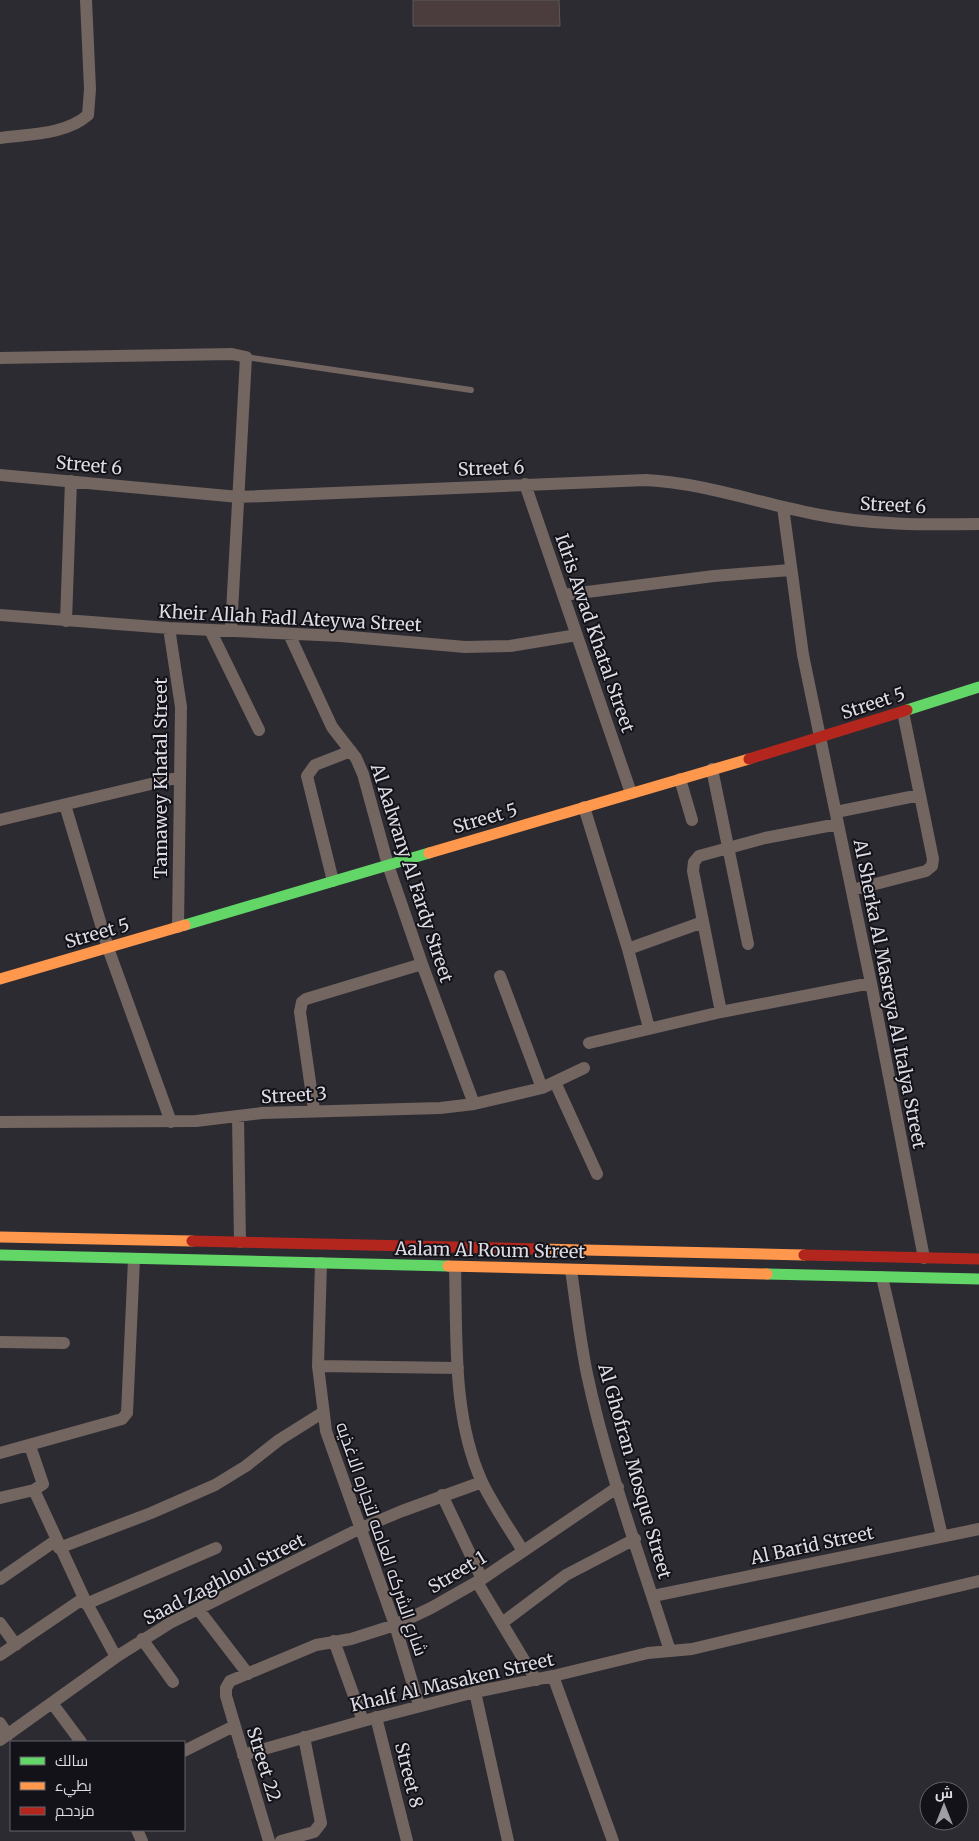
<svg xmlns="http://www.w3.org/2000/svg" width="979" height="1841" font-family="Merriweather,Cairo,serif">
  <style>
    .building { fill: #4b3d3d; stroke: #5c595b }
    .lines { fill: none; stroke-linecap: round; stroke-linejoin: round }
    .lane { stroke: #736560; stroke-width: 6 }
    .street { stroke: #736560; stroke-width: 12 }
    .fast { stroke: #63d668; stroke-width: 11 }
    .slow { stroke: #ff974d; stroke-width: 11 }
    .jam { stroke: #b3261e; stroke-width: 11 }
    .labels { text-anchor: middle; dominant-baseline: central; stroke-width: 4; stroke-linejoin: round; paint-order: stroke }
    .street-label { font-size: 18px; fill: #dddbe4; stroke: #131218 }
  </style>
  <rect width="100%" height="100%" fill="#2c2b32"/>
  <path class="building" d="M413,0H559L560,26H413Z"/>
  <g class="lines">
    <path class="lane" d="M246,357L471,390"/>
    <path class="street" d="M0,138C29,134 65,135 88,115L90,89L86,0
      M0,358L232,354L246,357L231,630
      M0,475L239,497L646,480C704,483 758,503 815,514C869,525 924,525 979,524
      M525,484L631,793
      M783,507L803,655L871,983L924,1258
      M563,595L714,576L790,570
      M0,615L169,628L340,636L465,647L510,646L577,635
      M66,621L71,481
      M169,628L181,707L178,927
      M210,630L259,730
      M289,634L332,727L356,758L363,774L388,865L422,964L474,1104
      M712,769L748,944
      M680,779L692,820
      M65,805L108,948L171,1122
      M584,807L628,949L649,1028
      M836,812L920,795
      M0,820L180,777
      M333,881L307,776L315,765L351,751
      M852,890L926,871L932,866L933,859L903,712
      M628,949L703,922
      M500,976L542,1088
      M721,1012L693,871L694,862L699,856L765,838L838,824
      M589,1043L721,1012L871,983
      M555,1082L597,1174
      M314,1110L300,1012L302,1002L306,999L422,964
      M238,1117L240,1242
      M0,1122L196,1121L262,1113L440,1108L474,1104L542,1088L584,1068
      M321,1263L318,1366L326,1431L395,1625L419,1705
      M455,1267C457,1337 452,1416 482,1482C493,1505 509,1528 523,1551
      M571,1270C576,1304 580,1340 587,1374C607,1468 641,1560 670,1651
      M882,1277L942,1536
      M0,1342L64,1343
      M318,1366L458,1368
      M0,1453L122,1419L127,1413L134,1259
      M34,1490L84,1598L116,1657
      M442,1495L482,1579
      M0,1498L34,1490L43,1484L30,1446
      M59,1548L151,1513L215,1485L246,1466L279,1440L322,1413
      M0,1579L55,1541
      M477,1582L536,1680
      M653,1596L979,1529
      M86,1604L216,1548
      M198,1609L248,1674
      M0,1623L16,1645
      M502,1623L566,1575L635,1539
      M142,1639L173,1682
      M334,1641L363,1721
      M0,1655L84,1598
      M553,1676L613,1841
      M475,1692L508,1841
      M52,1703L81,1742
      M376,1717L407,1841
      M0,1723L8,1735
      M0,1740L116,1657L170,1623L359,1529L402,1511L482,1482
      M184,1751L234,1726
      M243,1755L363,1721L475,1692L553,1676L648,1653L692,1649L979,1581
      M137,1830L142,1841
      M269,1841L226,1696V1688L230,1681L316,1645L351,1639L395,1625L431,1608L482,1579L618,1487
      M281,1841L314,1832L321,1823L304,1737"/>
    <path class="fast" d="M907,710L979,687
      M185,925L429,853
      M0,1255L448,1266
      M767,1274L979,1279"/>
    <path class="slow" d="M429,853L749,759
      M0,979L185,925
      M0,1237L192,1241
      M539,1249L804,1255
      M448,1266L767,1274"/>
    <path class="jam" d="M749,759L907,710
      M192,1241L539,1249
      M804,1255L979,1259"/>
  </g>
  <g class="labels">
    <g class="street-label">
      <text transform="translate(89 465) rotate(5)">Street 6</text>
      <text transform="translate(491 468) rotate(-2)">Street 6</text>
      <text transform="translate(893 505) rotate(3)">Street 6</text>
      <text transform="translate(290 618) rotate(3)">Kheir Allah Fadl Ateywa Street</text>
      <text transform="translate(595 633) rotate(71)">Idris Awad Khatal Street</text>
      <text transform="translate(873 703) rotate(-18)">Street 5</text>
      <text transform="translate(160 778) rotate(-90)">Tamawey Khatal Street</text>
      <text transform="translate(485 818) rotate(-16)">Street 5</text>
      <text transform="translate(412 873) rotate(72)">Al Aalwany Al Fardy Street</text>
      <text transform="translate(97 933) rotate(-16)">Street 5</text>
      <text transform="translate(890 994) rotate(79)">Al Sherka Al Masreya Al Italya Street</text>
      <text transform="translate(294 1095) rotate(-3)">Street 3</text>
      <text transform="translate(490 1250) rotate(1)">Aalam Al Roum Street</text>
      <text transform="translate(635 1471) rotate(74)">Al Ghofran Mosque Street</text>
      <text transform="translate(382 1539) rotate(71)">شارع الشركه العامه لتجاره الاغذيه</text>
      <text transform="translate(812 1545) rotate(-12)">Al Barid Street</text>
      <text transform="translate(457 1572) rotate(-31)">Street 1</text>
      <text transform="translate(224 1579) rotate(-27)">Saad Zaghloul Street</text>
      <text transform="translate(452 1682) rotate(-13)">Khalf Al Masaken Street</text>
      <text transform="translate(264 1764) rotate(73)">Street 22</text>
      <text transform="translate(409 1775) rotate(76)">Street 8</text>
    </g>
  </g>
  <rect x="10" y="1741" width="175" height="90" fill="#131218" stroke="#64626a"/>
  <rect x="20" y="1757" width="25" height="8" fill="#63d668" stroke="#64626a"/>
  <text x="55" y="1766" font-size="15" fill="#dddbe4">سالك</text>
  <rect x="20" y="1782" width="25" height="8" fill="#ff974d" stroke="#64626a"/>
  <text x="55" y="1791" font-size="15" fill="#dddbe4">بطيء</text>
  <rect x="20" y="1807" width="25" height="8" fill="#b3261e" stroke="#64626a"/>
  <text x="55" y="1816" font-size="15" fill="#dddbe4">مزدحم</text>
  <g transform="translate(944 1806)"><circle r="24" fill="#131218" stroke="#64626a"/>
  <path d="M0-4L9 19L0 12L-9 19Z" fill="#9f9da6"/>
  <text y="-8" font-size="14" font-weight="bold" text-anchor="middle" fill="#dddbe4">ش</text>
  </g>
</svg>
